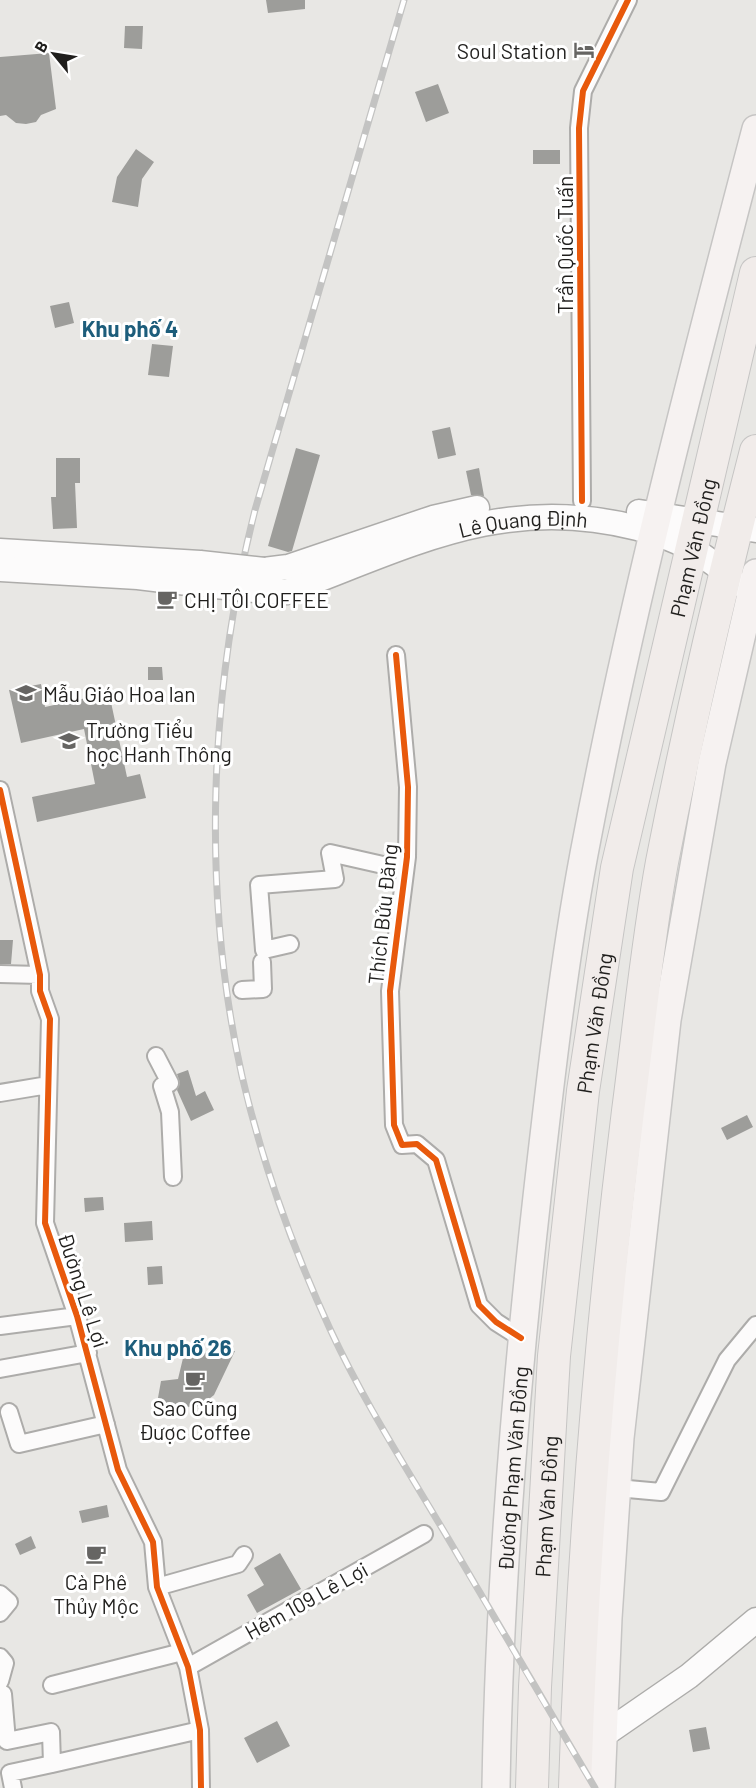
<svg xmlns="http://www.w3.org/2000/svg" width="756" height="1788" font-family="Barlow,sans-serif">
  <style>
    .building { fill: #9d9d9a }
    .lines { fill: none; stroke-linecap: round; stroke-linejoin: round }
    .street-casing { stroke: #adacaa; stroke-width: 20 }
    .secondary-casing { stroke: #adacaa; stroke-width: 27 }
    .primary-casing { stroke: #c6c5c4; stroke-width: 30 }
    .highway-casing { stroke: #c6c5c4; stroke-width: 34 }
    .street { stroke: #fcfbfb; stroke-width: 16 }
    .secondary { stroke: #fcfbfb; stroke-width: 24 }
    .primary { stroke: #f6f2f1; stroke-width: 27 }
    .highway { stroke: #f1ecea; stroke-width: 32 }
    .rail-casing { stroke: #c3c3c2; stroke-width: 7 }
    .rail { stroke: #fff; stroke-width: 4.5; stroke-dasharray: 14; stroke-linecap: butt }
    .secondary-bridge-casing { stroke: #adacaa; stroke-width: 27; stroke-linecap: butt }
    .secondary-bridge { stroke: #fcfbfb; stroke-width: 24 }
    .cycleway-casing { stroke: #fff; stroke-width: 10 }
    .cycleway { stroke: #e8590c; stroke-width: 6 }
    .labels { text-anchor: middle; dominant-baseline: central; stroke-width: 6; stroke-linejoin: round; paint-order: stroke }
    .poi-label { font-size: 21px; fill: #201f1d; stroke: #fff; text-anchor: start }
    .street-label { font-size: 21px; fill: #201f1d; stroke: #fff }
    .neighbourhood-label { font-size: 22px; font-weight: bold; fill: #1d5d7b; stroke: #fff }
  </style>
  <rect width="100%" height="100%" fill="#e8e7e4"/>
  <path class="building" d="M266,0H305V9L268,13Z
    M125,26H143L142,49L124,48Z
    M49,53L56,109L41,115L36,122L26,124L16,123L6,115L0,116V57Z
    M438,84L449,113L426,122L415,92Z
    M136,149L154,162L142,179L138,207L112,202L117,177Z
    M533,150H560V164H533Z
    M69,302L74,323L55,328L50,306Z
    M152,344L173,346L169,377L148,375Z
    M450,427L456,455L438,459L432,431Z
    M296,448L320,455L292,551L288,552L268,546Z
    M56,458H80V483H75L77,528L53,529L51,497H56Z
    M479,468L484,496L471,495L466,471Z
    M148,667H162L163,680H148Z
    M41,684L45,707L109,693L127,777L140,774L146,798L37,822L32,797L95,784L84,729L21,743L9,690Z
    M0,940H13L11,964H0Z
    M188,1070L196,1096L205,1091L214,1110L191,1121L177,1090L180,1083L177,1074Z
    M747,1115L753,1127L727,1140L721,1128Z
    M103,1197L104,1210L85,1212L84,1198Z
    M152,1221L153,1240L125,1242L124,1223Z
    M162,1266L163,1284L148,1285L147,1267Z
    M235,1351L214,1395L200,1406L156,1409L161,1381L178,1379L184,1354Z
    M107,1505L109,1517L82,1523L79,1511Z
    M31,1536L36,1548L20,1555L15,1544Z
    M280,1553L301,1589L257,1613L247,1595L264,1585L254,1568Z
    M277,1721L290,1746L257,1763L244,1738Z
    M706,1727L710,1749L693,1752L689,1730Z"/>
  <g class="lines">
    <g class="street-casing">
      <path id="street" d="M582,501L579,128L583,91L628,0
        M396,655L408,787L407,857L390,991L394,1125L402,1145L417,1144L436,1160L479,1305L496,1322L521,1338
        M0,790L40,975V991L50,1019L45,1223L77,1316L118,1470L153,1542L157,1587L188,1667L200,1730L201,1788
        M290,944L264,950L259,885L335,879L330,853L405,870
        M0,974L40,975
        M242,990L263,989L262,962
        M156,1056L170,1083L162,1086L170,1112L173,1177
        M0,1093L48,1085
        M0,1326L77,1316
        M0,1369L88,1353
        M9,1412L19,1444L106,1424
        M617,1488L661,1492L727,1360L756,1325
        M157,1587L238,1564L244,1555
        M0,1594L9,1602L0,1613
        M0,1657L5,1663L0,1681
        M188,1667L424,1534
        M52,1685L182,1652
        M0,1694H3L7,1741L51,1732L52,1764L200,1730
        M13,1788L10,1773L52,1764"/>
    </g>
    <g class="secondary-casing">
      <g id="secondary">
        <path d="M639,512L756,530"/>
        <path d="M0,551L200,563"/>
        <path d="M0,569L138,577L196,584"/>
        <path d="M264,570L288,567L433,518L477,508"/>
        <path id="s1" d="M263,591L286,592C408,547 503,493 637,528C673,537 711,555 735,584"/>
        <path d="M602,1736L689,1676L756,1620"/>
      </g>
    </g>
    <g class="primary-casing">
      <g id="primary">
        <path id="s2" d="M496,1788C499,1591 515,1393 537,1197C550,1083 563,967 584,854C630,610 693,369 756,129"/>
        <path d="M601,1788L608,1618L620,1438L667,1020L712,763L756,573"/>
      </g>
    </g>
    <g class="highway-casing">
      <g id="highway">
        <path id="s3" d="M532,1788L535,1687L554,1356L583,1091L617,868L756,273"/>
        <path d="M575,1788C582,1562 600,1336 628,1111C639,1028 647,944 662,862C689,724 721,587 756,451"/>
      </g>
    </g>
    <use href="#street" class="street"/>
    <use href="#secondary" class="secondary"/>
    <use href="#primary" class="primary"/>
    <use href="#highway" class="highway"/>
    <g class="rail-casing">
      <path id="rail" d="M404,0L255,510C209,692 201,892 242,1076C262,1162 293,1249 330,1329C367,1409 415,1481 459,1557C504,1634 549,1711 595,1788"/>
    </g>
    <use href="#rail" class="rail"/>
    <g class="secondary-bridge-casing">
      <path id="secondary-bridge" d="M200,563L264,570
        M196,584L263,591"/>
    </g>
    <use href="#secondary-bridge" class="secondary-bridge"/>
    <g class="cycleway-casing">
      <path id="cycleway" d="M582,501L579,128L583,91L628,0
        M396,655L408,787L407,857L390,991L394,1125L402,1145L417,1144L436,1160L479,1305L496,1322L521,1338
        M0,790L40,975V991L50,1019L45,1223L77,1316L118,1470L153,1542L157,1587L188,1667L200,1730L201,1788"/>
    </g>
    <use href="#cycleway" class="cycleway"/>
  </g>
  <defs>
    <g id="hotel-bare" transform="scale(1.62)"><path d="M-6-4.5h1.5V1H6V5H4.5V3h-9V5H-6ZM-4 0a1.8 1.8 0 1 1 3.6 0ZM.5 0V-2.5h3Q6-2.5 6 0Z" fill="#666563" stroke="#fff" stroke-width="2.5" paint-order="stroke"/></g>
    <g id="cafe-bare" transform="scale(1.62)"><path d="M-5.5-4.5H6V0H3Q3 3.5 0 3.5H-2.5Q-5.5 3.5-5.5 0ZM3-3.2v2h1.7v-2ZM-6 4.5H4V6H-6Z" fill="#666563" stroke="#fff" stroke-width="2.5" paint-order="stroke"/></g>
    <g id="school-bare" transform="scale(1.62)"><path d="M0-5L7-2L0 1L-7-2ZM-4 1L0 2.5L4 1V4Q0 6-4 4Z" fill="#666563" stroke="#fff" stroke-width="2.5" paint-order="stroke"/></g>
  </defs>
  <g fill-rule="evenodd">
    <use href="#hotel-bare" x="584" y="50"/>
    <use href="#cafe-bare" x="167" y="599"/>
    <use href="#school-bare" x="26" y="693"/>
    <use href="#school-bare" x="69" y="741"/>
    <use href="#cafe-bare" x="195" y="1380"/>
    <use href="#cafe-bare" x="96" y="1554"/>
  </g>
  <g class="labels">
    <g class="poi-label">
      <text x="567" y="50" text-anchor="end">Soul Station</text>
      <text x="184" y="599">CHỊ TÔI COFFEE</text>
      <text x="43" y="693">Mẫu Giáo Hoa lan</text>
      <text x="86" y="729">Trường Tiểu<tspan x="86" dy="24">học Hanh Thông</tspan></text>
      <text x="195" y="1407" text-anchor="middle">Sao Cũng<tspan x="195" dy="24">Được Coffee</tspan></text>
      <text x="96" y="1581" text-anchor="middle">Cà Phê<tspan x="96" dy="24">Thủy Mộc</tspan></text>
    </g>
    <g class="street-label">
      <text transform="translate(564 245) rotate(-90)">Trần Quốc Tuấn</text>
      <text stroke="none"><textPath href="#s1" startOffset="272">Lê Quang Định</textPath></text>
      <text stroke="none"><textPath href="#s3" startOffset="1254">Phạm Văn Đồng</textPath></text>
      <text transform="translate(382 914) rotate(-84)">Thích Bửu Đăng</text>
      <text stroke="none"><textPath href="#s3" startOffset="768">Phạm Văn Đồng</textPath></text>
      <text transform="translate(84 1290) rotate(72)">Đường Lê Lợi</text>
      <text stroke="none"><textPath href="#s2" startOffset="320">Đường Phạm Văn Đồng</textPath></text>
      <text stroke="none"><textPath href="#s3" startOffset="282">Phạm Văn Đồng</textPath></text>
      <text transform="translate(306 1600) rotate(-29)">Hẻm 109 Lê Lợi</text>
    </g>
    <g class="neighbourhood-label">
      <text x="130" y="328">Khu phố 4</text>
      <text x="178" y="1347">Khu phố 26</text>
    </g>
  </g>
  <g transform="translate(54 54) rotate(300)" stroke="#ffffff" stroke-width="4.5" paint-order="stroke">
  <path d="M0-4.5L10 22L0 15L-10 22Z" fill="#201f1d"/>
  <text y="-9" font-size="16" font-weight="bold" text-anchor="middle" fill="#201f1d">B</text>
  </g>
</svg>
